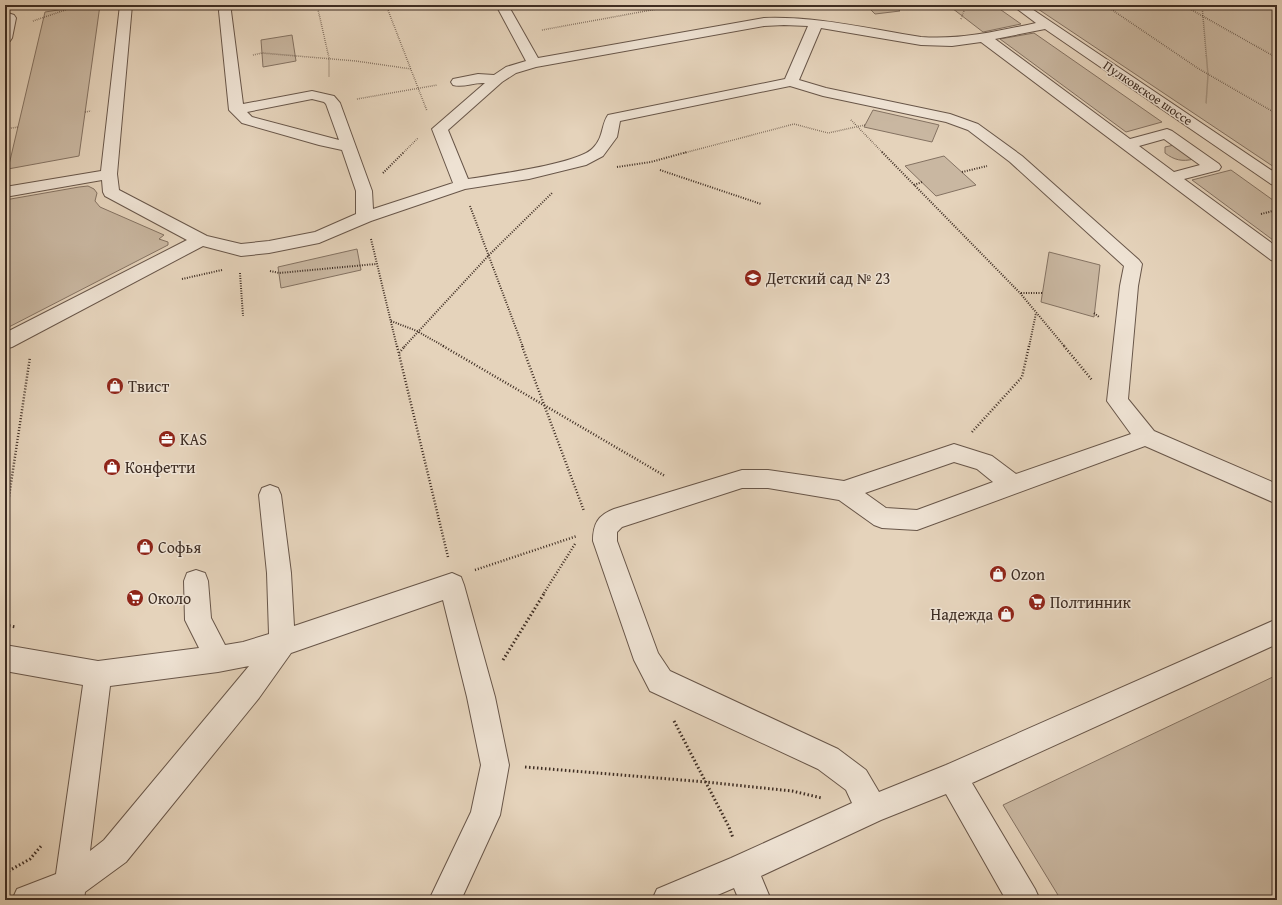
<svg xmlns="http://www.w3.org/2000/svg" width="1282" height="905" font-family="'Gentium Book Plus',serif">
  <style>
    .green { fill: #c9b7a1; stroke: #847262 }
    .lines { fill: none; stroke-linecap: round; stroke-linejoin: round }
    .minor-casing { stroke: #685649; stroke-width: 2 }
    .path-far3 { stroke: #3e2d23; stroke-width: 1.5; stroke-dasharray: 0.5 1.5; stroke-linecap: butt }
    .path-far2 { stroke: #3e2d23; stroke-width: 2; stroke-dasharray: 1 1.5; stroke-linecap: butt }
    .path-far1 { stroke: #3e2d23; stroke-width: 2.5; stroke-dasharray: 1 2; stroke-linecap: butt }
    .path { stroke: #3e2d23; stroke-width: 3; stroke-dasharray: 1.5 2.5; stroke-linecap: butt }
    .minor { fill: #eee2d3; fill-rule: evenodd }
    .labels { text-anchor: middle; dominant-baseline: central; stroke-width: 3; stroke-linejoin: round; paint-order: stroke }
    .far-street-label { font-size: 13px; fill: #3e2d23; stroke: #eee2d3 }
    .poi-label { font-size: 16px; fill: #3e2d23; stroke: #eee2d3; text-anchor: start }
  </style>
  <rect width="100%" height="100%" fill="#e5d3bb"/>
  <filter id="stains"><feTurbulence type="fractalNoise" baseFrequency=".005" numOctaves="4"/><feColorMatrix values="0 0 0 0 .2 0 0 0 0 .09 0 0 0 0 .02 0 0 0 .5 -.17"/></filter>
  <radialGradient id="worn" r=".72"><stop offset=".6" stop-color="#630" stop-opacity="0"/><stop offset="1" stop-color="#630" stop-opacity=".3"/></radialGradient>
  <path class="green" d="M92,5H100L79,156L8,169L45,12Z
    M866,5H893L900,11L875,14Z
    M948,5H994L1021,24L983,32Z
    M1032,5H1277V169Z
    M1034,33L1162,122L1126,132L1000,39Z
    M292,35L296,61L263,67L261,40Z
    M873,110L935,124L939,125L932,142L864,127Z
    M1174,145L1194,159C1182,162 1174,160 1165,153V147Z
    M944,156L976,185L936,196L905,166Z
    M1231,170L1277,203V243L1192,180Z
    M88,186L94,189L97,193L95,201L100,207L164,235L159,239L168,242V245L5,329V200L79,187Z
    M357,249L361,270L281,288L278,267Z
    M1049,252L1100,265L1094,317L1041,302Z
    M1277,675V900H1061L1003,805Z"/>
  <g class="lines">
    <g class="minor-casing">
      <path id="minor" d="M120,5H132L117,174L119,190L207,236L241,244L269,241L315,232L356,214V191L342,150L319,145L242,123L229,110L219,11L221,5H233L231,11L243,104L312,91L334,96L340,103L372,191L373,209L453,183L432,129L485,83C474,82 463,88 453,85L451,82L453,79L478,74L494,75L506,67L526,61L496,5H508L538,58L764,18C818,16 868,29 921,37C961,40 998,31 1036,23L1012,5H1026L1277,174V186L1271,184L1045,29L995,39L1130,139L1167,129L1172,131L1219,164L1221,167L1219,170L1184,179L1277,247V262L1271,260L981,42L952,46L921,45L821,28L799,80L826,88L950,114L978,124L1022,156L1139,260L1142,264L1138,286L1128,399L1154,431L1277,484V504L1145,446L917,530L882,528L874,525L839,500L768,488H742L622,527L617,532V541L658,653L670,671L838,749L866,770L879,792L946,765L1277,619V644L972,783L1035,889L1040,900H1006L946,794L881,820L761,876L771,900H739L734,888L706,900H652L657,889L731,858L852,803L846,790L818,769L650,691L634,660L593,541C593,524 598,515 614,509L742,470H768L844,481L954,444L992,456L1016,474L1131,434L1107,401L1120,286L1124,266L1010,162L968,130L946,122L823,96L790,86L620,121L617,137L603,156L586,165L529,179L465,189L371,221L319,243L269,253L241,256L203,246L12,347L5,349V333L187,240L105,196L103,192L102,180L5,197V187L101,171ZM784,25L808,26L785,79L608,115C601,125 604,137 593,148C579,164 492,175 468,179L448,130L502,82L516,73L536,67L764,26ZM312,99L324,102L326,104L339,140L252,117L247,112ZM1164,139L1200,165L1174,172L1139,146ZM954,462L977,469L993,482L917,510L886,508L865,493Z
        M5,12L14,15L16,18L12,38L10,41L5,42Z
        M270,485L278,488L281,495L291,573L294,626L452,573L461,577L464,585L495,697L509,765L500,815L461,900H429L471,812L481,765L467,697L443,600L291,653L259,698L126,862L85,892L84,900H12L17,889L56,874L83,685L5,671V645L98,661L199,648L185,620L184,581L187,573L196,570L205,573L208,581L211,618L225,645L243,642L269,634L267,573L259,495L262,488ZM249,666L104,840L90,851L110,686L218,672Z"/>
    </g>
    <path class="path-far3" d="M317,5L329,58V77
      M386,5L427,111
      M1105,5L1199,69L1277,114
      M1183,5L1277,58
      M1202,5L1208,75L1206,104
      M247,7L257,5
      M961,19L966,5
      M33,21L80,5
      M542,30L679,5
      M253,55L262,53L356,61L411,69
      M357,99L437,85
      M85,112L91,111
      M851,120L883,153
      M5,129L18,127
      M403,153L418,138
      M684,153L794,124L828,133L865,125"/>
    <path class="path-far2" d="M882,152L1020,293L1065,347
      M617,167L651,162L687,152
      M660,170L761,204
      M962,172L987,166
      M383,173L404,152
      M914,185L922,182
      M470,206L523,347
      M1261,214L1277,210
      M371,239L397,347
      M270,271L279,273L376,264
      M240,273L243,316
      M182,279L222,270
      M1021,293H1042
      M1094,313L1099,317
      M391,321L417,331L445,347
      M404,347L489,255L553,192
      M1029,347L1036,313"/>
    <path class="path-far1" d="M397,346L448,557
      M443,346L665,476
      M522,346L584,511
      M1064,346L1092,380
      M399,353L405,346
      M972,432L1022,377L1029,346
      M5,523L30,357
      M475,570L577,536
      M544,593L575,544"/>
    <path class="path" d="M5,625L16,627
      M503,660L545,592
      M674,721L729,827L733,838
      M525,767L706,782L792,791L822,798
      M5,873L30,859L42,845"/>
    <use href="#minor" class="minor"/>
  </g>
  <defs>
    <g id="school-disc" transform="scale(0.9)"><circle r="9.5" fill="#8f2418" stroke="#eee2d3"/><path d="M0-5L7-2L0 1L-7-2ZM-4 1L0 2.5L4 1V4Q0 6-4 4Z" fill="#fff"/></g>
    <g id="shop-disc" transform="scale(0.9)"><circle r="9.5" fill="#8f2418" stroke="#eee2d3"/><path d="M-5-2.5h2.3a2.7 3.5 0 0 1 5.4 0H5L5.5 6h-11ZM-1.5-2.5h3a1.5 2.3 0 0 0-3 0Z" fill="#fff"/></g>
    <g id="office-disc" transform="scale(0.9)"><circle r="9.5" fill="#8f2418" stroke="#eee2d3"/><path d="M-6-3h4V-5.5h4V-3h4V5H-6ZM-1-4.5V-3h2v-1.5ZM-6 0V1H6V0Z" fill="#fff"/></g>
    <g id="supermarket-disc" transform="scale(0.9)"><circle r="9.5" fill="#8f2418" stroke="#eee2d3"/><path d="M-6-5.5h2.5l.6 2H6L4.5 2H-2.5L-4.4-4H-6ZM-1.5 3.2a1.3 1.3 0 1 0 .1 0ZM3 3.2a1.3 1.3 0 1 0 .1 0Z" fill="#fff"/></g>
  </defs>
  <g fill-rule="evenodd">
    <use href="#school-disc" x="753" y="278"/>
    <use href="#shop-disc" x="115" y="386"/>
    <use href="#office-disc" x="167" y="439"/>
    <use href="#shop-disc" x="112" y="467"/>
    <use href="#shop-disc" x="145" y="547"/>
    <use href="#shop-disc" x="998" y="574"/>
    <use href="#supermarket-disc" x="135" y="598"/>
    <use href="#supermarket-disc" x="1037" y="602"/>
    <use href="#shop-disc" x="1006" y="614"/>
  </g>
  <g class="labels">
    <g class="far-street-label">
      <text transform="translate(1148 93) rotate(34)">Пулковское шоссе</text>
    </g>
    <g class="poi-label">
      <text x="766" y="278">Детский сад № 23</text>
      <text x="128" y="386">Твист</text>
      <text x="180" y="439">KAS</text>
      <text x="125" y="467">Конфетти</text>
      <text x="158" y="547">Софья</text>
      <text x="1011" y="574">Ozon</text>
      <text x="148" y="598">Около</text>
      <text x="1050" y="602">Полтинник</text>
      <text x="993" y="614" text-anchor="end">Надежда</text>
    </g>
  </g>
  <rect width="1282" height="905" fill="none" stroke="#e5d3bb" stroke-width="20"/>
  <rect x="6" y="6" width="1270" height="893" fill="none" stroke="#3e2d23" stroke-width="2"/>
  <rect x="10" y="10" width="1262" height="885" fill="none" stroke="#3e2d23"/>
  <rect width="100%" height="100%" filter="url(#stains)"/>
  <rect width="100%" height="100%" fill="url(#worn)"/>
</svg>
